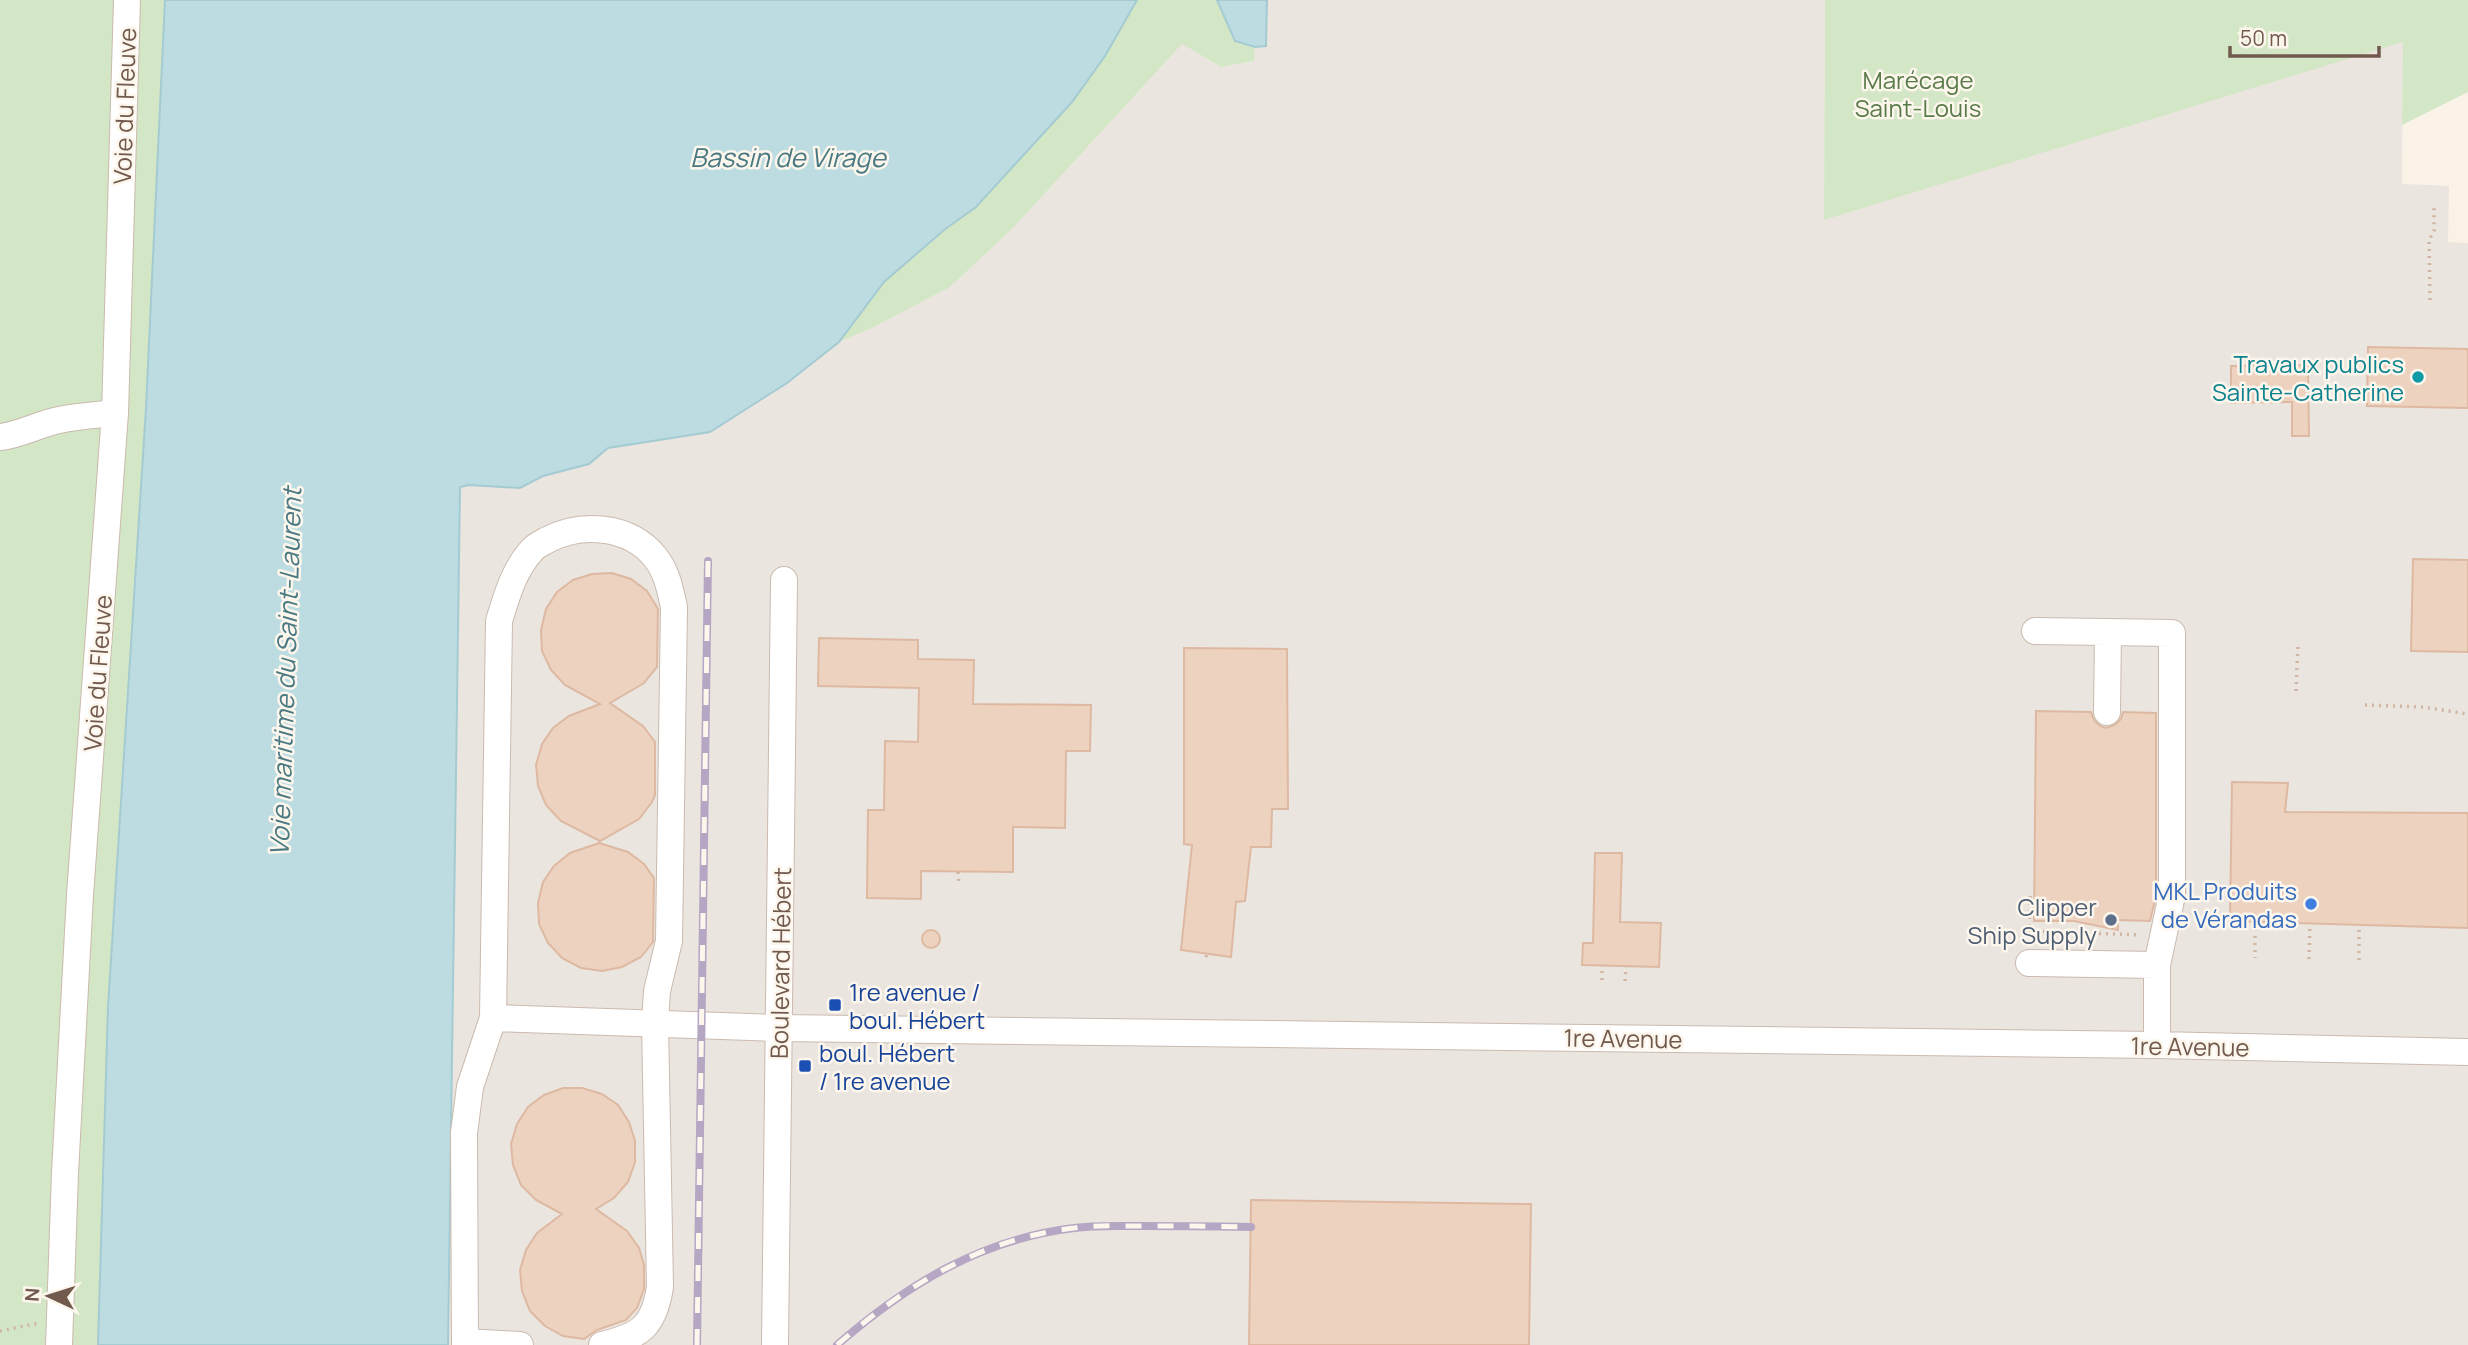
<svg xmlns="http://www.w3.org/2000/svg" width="2468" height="1345" font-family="Manrope,sans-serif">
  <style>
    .industrial { fill: #ebe5e0 }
    .green { fill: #d3e6c6 }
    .water { fill: #bcdce2; stroke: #a4cbd2; stroke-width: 2 }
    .building { fill: #edd2c0; stroke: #deb9a2; stroke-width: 2 }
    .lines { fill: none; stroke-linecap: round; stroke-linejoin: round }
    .minor-casing { stroke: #cbbaad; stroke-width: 28 }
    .path { stroke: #d1b5a4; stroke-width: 3.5; stroke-dasharray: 2 5; stroke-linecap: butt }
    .minor { stroke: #fff; stroke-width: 26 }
    .rail-casing { stroke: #b5a6c3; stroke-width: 8 }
    .rail { stroke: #fdf6ec; stroke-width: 5; stroke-dasharray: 16; stroke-linecap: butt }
    .culture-dot { fill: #0f9aa8; stroke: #fdf6ec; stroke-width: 2.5 }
    .shop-dot { fill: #3f7fe0; stroke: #fdf6ec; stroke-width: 2.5 }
    .service-dot { fill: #5c6f8a; stroke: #fdf6ec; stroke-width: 2.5 }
    .transit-dot { fill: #1a4fb4; stroke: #fdf6ec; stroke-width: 2.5 }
    .labels { text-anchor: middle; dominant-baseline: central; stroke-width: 5; stroke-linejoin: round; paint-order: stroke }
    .park-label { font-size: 24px; fill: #587b49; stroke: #fdf6ec }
    .street-label { font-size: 24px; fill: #715a4d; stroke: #fdf6ec }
    .culture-label { font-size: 24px; fill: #0d838f; stroke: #fdf6ec; text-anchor: end }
    .shop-label { font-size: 24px; fill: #366cbe; stroke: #fdf6ec; text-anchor: end }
    .service-label { font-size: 24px; fill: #4e5e75; stroke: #fdf6ec; text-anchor: end }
    .transit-label { font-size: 24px; fill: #164399; stroke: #fdf6ec; text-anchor: start }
    .water-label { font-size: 26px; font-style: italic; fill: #497982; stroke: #fdf6ec }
  </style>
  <rect width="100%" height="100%" fill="#faf2e6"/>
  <path class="industrial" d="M1267,0H1825L1824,220L2403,41L2402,184L2449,186L2448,242L2468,243V1345H445L460,487L469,485L520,488L543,476L589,464L608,448L711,432L787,383L839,342L872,328L950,287L1012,229L1182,44L1221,67L1254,61L1255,47L1266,46Z"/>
  <path class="green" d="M0,0H165L146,408L108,1007L98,1345H0Z
    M1137,0H1217L1235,41L1255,47L1254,61L1221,67L1182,44L1012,229L950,287L872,328L839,342L884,282L944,230L976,207L1072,102L1105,56Z
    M1825,0H2468V92L2402,125L2403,42L1824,220Z"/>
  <path class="water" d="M165,0H1137L1105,56L1072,102L976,207L944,230L884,282L839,342L787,383L710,432L608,448L589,464L543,476L520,488L469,485L460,487L448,1345H98L108,1007L146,408Z
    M1217,0H1267L1266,46L1255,47L1235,41Z"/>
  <path class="building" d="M2368,347L2468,349V408L2367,406Z
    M2308,365L2309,436H2292V402L2231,403V366Z
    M2413,559L2468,560V652L2411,651Z
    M612,573L631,579L647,591L658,609L657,667L644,683L610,703L643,726L655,742V795L652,802L639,819L600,841L561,821L546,805L538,786L536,765L542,744L553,728L569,716L600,704L565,685L551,670L542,651L541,630L546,609L557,592L573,580L592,574Z
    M819,638L918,640V659L974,660L973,704L1091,705L1090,751H1066L1065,828L1013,827V872L921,871V899L867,898L868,810H884L885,741L918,742L919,688L818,686Z
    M1184,648L1287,649L1288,809H1272L1271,847H1251L1245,901L1236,902L1231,957L1181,950L1192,845L1184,844Z
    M2036,711L2091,712L2094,720L2100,726L2106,728L2115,725L2121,719L2123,712L2156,713V896L2150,921L2118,920V930L2074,921H2034Z
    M2232,782L2288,783L2285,812L2468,813V928L2230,921Z
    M599,843L628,852L644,864L654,878L653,942L641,957L622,967L602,971L581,968L562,958L548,943L539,924L538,903L543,882L554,866L570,853Z
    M1595,853H1622L1620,922L1661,923L1659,967L1582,965L1583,943H1593Z
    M922 939a9 9 0 1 1 18 0a9 9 0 1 1-18 0Z
    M563,1088H582L602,1094L618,1105L629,1122L635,1141V1162L628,1182L614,1198L596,1209L627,1231L639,1248L644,1265V1289L637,1308L626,1320L597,1330L584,1339L563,1336L545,1326L530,1311L522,1291L520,1270L526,1250L537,1233L562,1214L536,1200L521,1185L513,1165L511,1144L517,1124L528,1107L544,1095Z
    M1251,1200L1531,1204L1529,1345H1249Z"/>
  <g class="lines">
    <g class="minor-casing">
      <path id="minor" d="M0,437C20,435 39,424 59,420C77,416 96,415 115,413
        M2035,631L2108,632
        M2107,712L2108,632L2172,633V895L2157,965
        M2029,963L2157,965V1045
        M493,1018L779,1028L2157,1045L2468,1052
        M465,1342L520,1345
        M59,1345L65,1173L80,895L115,413L127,0
        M465,1345L464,1133L470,1087L493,1018L499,621C507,595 514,569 533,549C537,545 542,543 547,540C581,522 629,525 655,557C667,572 670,589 674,607L669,941L657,991L655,1022L660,1287C654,1326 641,1336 602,1345
        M775,1345L784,580"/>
    </g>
    <path class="path" d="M2430,300L2429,240L2434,231V205
      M2296,691L2298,644
      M2365,705L2423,707L2468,714
      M958,872L959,884
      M2030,896L2029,931L2141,935
      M2255,922V958
      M1206,957L1207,954
      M2309,959L2310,924
      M2359,960V925
      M1602,980V965
      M1625,981L1626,966
      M0,1331L39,1323"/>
    <use href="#minor" class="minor"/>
    <g class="rail-casing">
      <path id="rail" d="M697,1345L708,561
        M837,1345C906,1285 981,1239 1074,1228C1095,1225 1117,1226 1138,1226C1176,1226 1213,1226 1251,1227"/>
    </g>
    <use href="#rail" class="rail"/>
  </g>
  <circle class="culture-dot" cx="2418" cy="377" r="7"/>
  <circle class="shop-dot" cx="2311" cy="904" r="7"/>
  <circle class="service-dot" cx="2111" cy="920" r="7"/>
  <g class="transit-dot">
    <rect x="828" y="998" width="14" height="14" rx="3.5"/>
    <rect x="798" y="1059" width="14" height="14" rx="3.5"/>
  </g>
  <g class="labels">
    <g class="park-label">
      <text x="1918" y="79">Marécage<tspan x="1918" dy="28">Saint-Louis</tspan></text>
    </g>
    <g class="street-label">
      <text transform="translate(124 106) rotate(-88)">Voie du Fleuve</text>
      <text transform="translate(97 673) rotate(-86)">Voie du Fleuve</text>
      <text transform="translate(780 963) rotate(-89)">Boulevard Hébert</text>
      <text transform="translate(1623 1038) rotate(1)">1re Avenue</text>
      <text transform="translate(2190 1046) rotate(1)">1re Avenue</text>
    </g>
    <g class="culture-label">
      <text x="2404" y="363">Travaux publics<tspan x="2404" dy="28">Sainte-Catherine</tspan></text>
    </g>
    <g class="shop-label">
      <text x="2297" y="890">MKL Produits<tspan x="2297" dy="28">de Vérandas</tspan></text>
    </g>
    <g class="service-label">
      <text x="2097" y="906">Clipper<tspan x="2097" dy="28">Ship Supply</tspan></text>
    </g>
    <g class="transit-label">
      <text x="849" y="991">1re avenue /<tspan x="849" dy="28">boul. Hébert</tspan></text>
      <text x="819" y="1052">boul. Hébert<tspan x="819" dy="28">/ 1re avenue</tspan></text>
    </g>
    <g class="water-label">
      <text x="788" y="157">Bassin de Virage</text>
      <text transform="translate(285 672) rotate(-88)">Voie maritime du Saint-Laurent</text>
    </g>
  </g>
  <g transform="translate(49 1296) rotate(274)" stroke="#fdf6ec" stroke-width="5" paint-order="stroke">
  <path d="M0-5L12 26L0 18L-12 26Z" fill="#715a4d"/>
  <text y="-10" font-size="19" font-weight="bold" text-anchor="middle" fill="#715a4d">N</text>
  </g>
  <path d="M2230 46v10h149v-10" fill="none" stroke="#715a4d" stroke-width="3.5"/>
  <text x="2240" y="46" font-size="21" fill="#715a4d" stroke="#fdf6ec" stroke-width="5" paint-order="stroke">50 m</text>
</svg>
